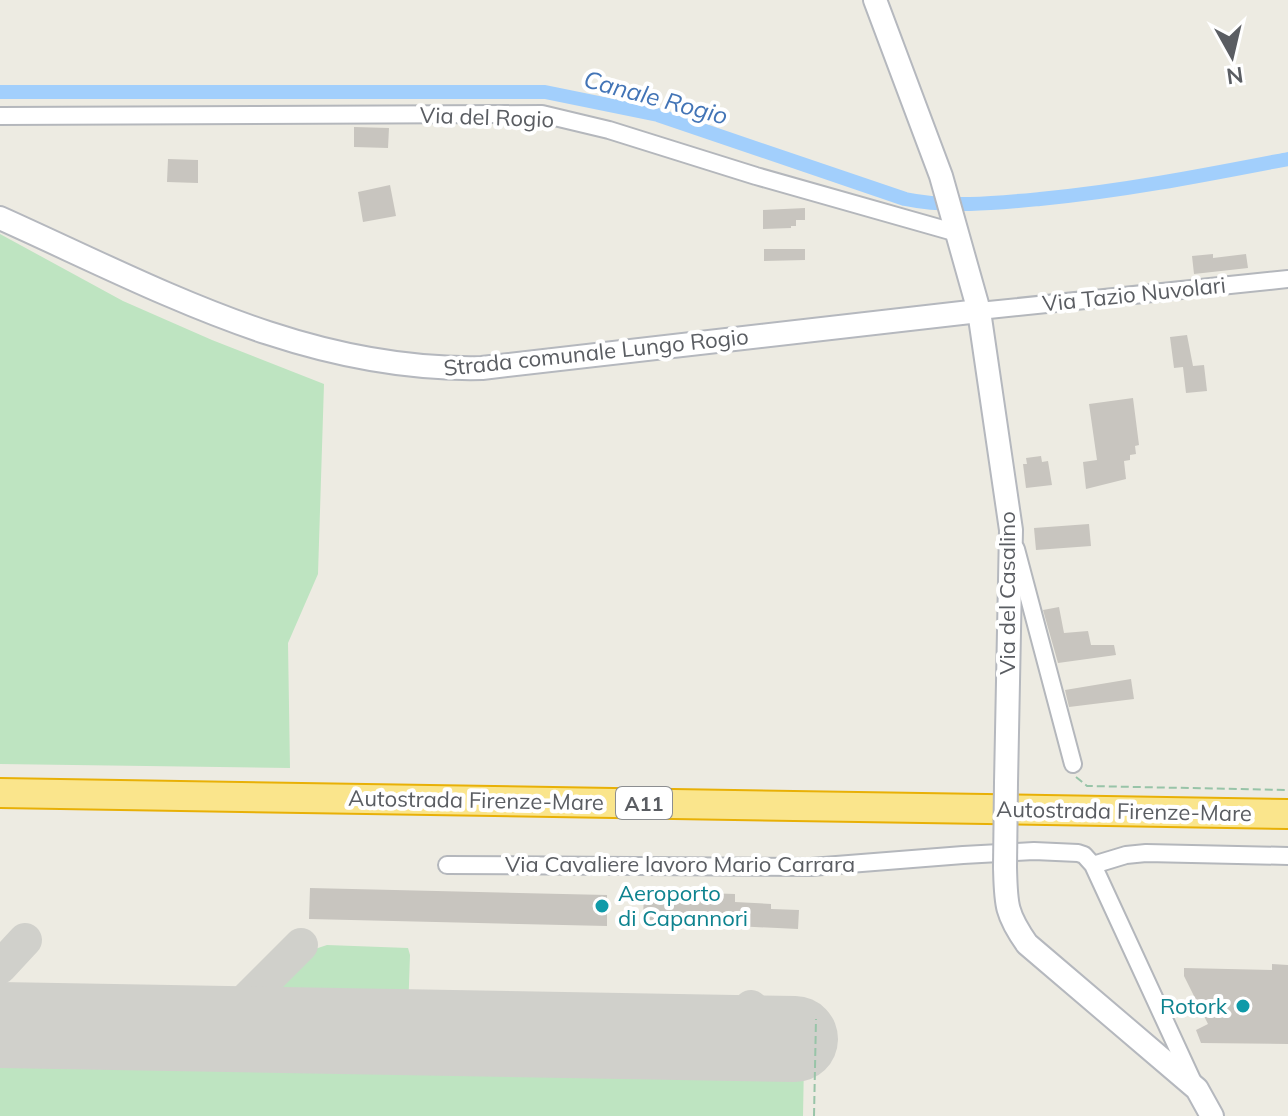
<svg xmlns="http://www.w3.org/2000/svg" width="1288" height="1116" font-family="Mulish,sans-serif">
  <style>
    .green { fill: #bee4c1 }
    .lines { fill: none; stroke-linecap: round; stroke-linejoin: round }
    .canal { stroke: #a2cffc; stroke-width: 14 }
    .taxiway { stroke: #d0d0cb; stroke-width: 34 }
    .runway { stroke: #d0d0cb; stroke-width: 86 }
    .building { fill: #c8c5bf }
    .street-casing { stroke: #b4b7bc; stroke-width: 20 }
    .secondary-casing { stroke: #b5b8be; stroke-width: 26 }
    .highway-casing { stroke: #e8b006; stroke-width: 32 }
    .path { stroke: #98c4a8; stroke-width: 2; stroke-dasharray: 8 4; stroke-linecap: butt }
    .street { stroke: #fff; stroke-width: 16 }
    .secondary { stroke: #fff; stroke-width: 22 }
    .highway { stroke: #fae58c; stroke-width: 28 }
    .secondary-bridge-casing { stroke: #b5b8be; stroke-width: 26; stroke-linecap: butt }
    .secondary-bridge { stroke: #fff; stroke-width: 22 }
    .culture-dot { fill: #0f9aa8; stroke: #fff; stroke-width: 3 }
    .labels { text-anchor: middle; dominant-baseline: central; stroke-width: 8; stroke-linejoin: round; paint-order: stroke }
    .shield { fill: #fff; stroke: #8c8e91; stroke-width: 2 }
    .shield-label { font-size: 20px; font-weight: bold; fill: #5a5d62 }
    .street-label { font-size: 22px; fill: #5a5d62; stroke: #fff }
    .culture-label { font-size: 22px; fill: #0d838f; stroke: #fff; text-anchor: start }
    .water-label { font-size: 24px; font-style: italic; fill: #4274b6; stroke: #fff }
  </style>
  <rect width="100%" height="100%" fill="#edebe2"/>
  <path class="green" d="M0,234L123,301L212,340L324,384L318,574L288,643L290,768L0,764Z
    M327,945L408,948L410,955L408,1013L267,1011L260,1009L258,1002L264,996L315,949Z
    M0,1048L804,1062L803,1116H0Z"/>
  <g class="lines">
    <path class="canal" d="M0,92H545L658,115L905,199C948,208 997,203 1040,199C1124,191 1205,175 1288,159"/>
    <path class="taxiway" d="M0,967L25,940
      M252,995C248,1014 255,1021 271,1030
      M204,1028L228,1018L301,945
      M750,1038L751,1007"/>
    <path class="runway" d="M0,1025L795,1039"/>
  </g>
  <path class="building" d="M354,127L389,128L388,148L354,147Z
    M168,159L198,160V183L167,182Z
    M390,185L396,216L363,222L358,192Z
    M805,208V220H796V226H791V228L763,229V210Z
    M764,249H805V260L764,261Z
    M1213,254V258L1246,254L1248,268L1194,274L1192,256Z
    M1187,335L1193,366L1204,365L1207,391L1186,393L1183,367L1174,368L1170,337Z
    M1133,398L1139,445L1135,446L1136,454L1130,455V460L1124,461L1126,479L1086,489L1083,462L1097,460L1089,404Z
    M1041,456L1042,462L1048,461L1052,485L1026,488L1023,464H1027L1026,458Z
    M1089,524L1091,546L1036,550L1034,528Z
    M1059,607L1064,633L1088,631L1091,645H1114L1116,655L1058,663L1043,610Z
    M1131,679L1134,699L1069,707L1065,690Z
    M310,888L607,895V926L309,919Z
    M644,891L735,894V902L771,904V909L799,910L798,929L735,926V923L643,920Z
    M1272,964L1288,965V1044L1201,1043L1196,1030L1208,1024L1184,976V968L1272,970Z"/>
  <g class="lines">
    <g class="street-casing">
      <path id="street" d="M0,116L542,114L609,130L756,176L957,233
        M979,311L1288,279
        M1016,549L1073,764
        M447,865L811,867L963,855L1034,851L1078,853L1084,855L1093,865L1194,1084
        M1093,865L1126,855L1146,853L1288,856"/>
    </g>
    <g class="secondary-casing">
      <path id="secondary" d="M875,0L941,176L979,311L1011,530L1006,783
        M0,218C156,288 305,372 482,368L979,311
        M1005,867C1006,903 1005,913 1027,944L1197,1089L1212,1116"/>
    </g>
    <g class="highway-casing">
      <path id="highway" d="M0,793L1288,814"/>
    </g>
    <path class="path" d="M1076,777L1087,786L1288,790
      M814,1116L816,1019"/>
    <use href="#street" class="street"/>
    <use href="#secondary" class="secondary"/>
    <use href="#highway" class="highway"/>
    <g class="secondary-bridge-casing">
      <path id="secondary-bridge" d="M1005,867L1006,783"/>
    </g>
    <use href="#secondary-bridge" class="secondary-bridge"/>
  </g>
  <g class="culture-dot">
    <circle cx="602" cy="906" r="8"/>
    <circle cx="1243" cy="1006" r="8"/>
  </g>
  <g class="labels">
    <rect class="shield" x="616" y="787" width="56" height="32" rx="6"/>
    <g class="shield-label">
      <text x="644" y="803">A11</text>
    </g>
    <g class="street-label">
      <text transform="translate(487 117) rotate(2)">Via del Rogio</text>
      <text transform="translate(1134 294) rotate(-6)">Via Tazio Nuvolari</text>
      <text transform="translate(596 352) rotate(-6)">Strada comunale Lungo Rogio</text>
      <text transform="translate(1007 593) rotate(-90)">Via del Casalino</text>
      <text transform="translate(476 800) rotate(1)">Autostrada Firenze-Mare</text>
      <text transform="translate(1124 811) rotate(1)">Autostrada Firenze-Mare</text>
      <text x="680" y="864">Via Cavaliere lavoro Mario Carrara</text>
    </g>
    <g class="culture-label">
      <text x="618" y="893">Aeroporto<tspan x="618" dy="25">di Capannori</tspan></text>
      <text x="1227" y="1006" text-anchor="end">Rotork</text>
    </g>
    <g class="water-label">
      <text transform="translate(656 97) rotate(15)">Canale Rogio</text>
    </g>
  </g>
  <g transform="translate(1232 56) rotate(172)" stroke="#ffffff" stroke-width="6" paint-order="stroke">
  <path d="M0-6L14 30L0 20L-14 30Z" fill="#5a5d62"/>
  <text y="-12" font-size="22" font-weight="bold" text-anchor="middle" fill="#5a5d62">N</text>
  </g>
</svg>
